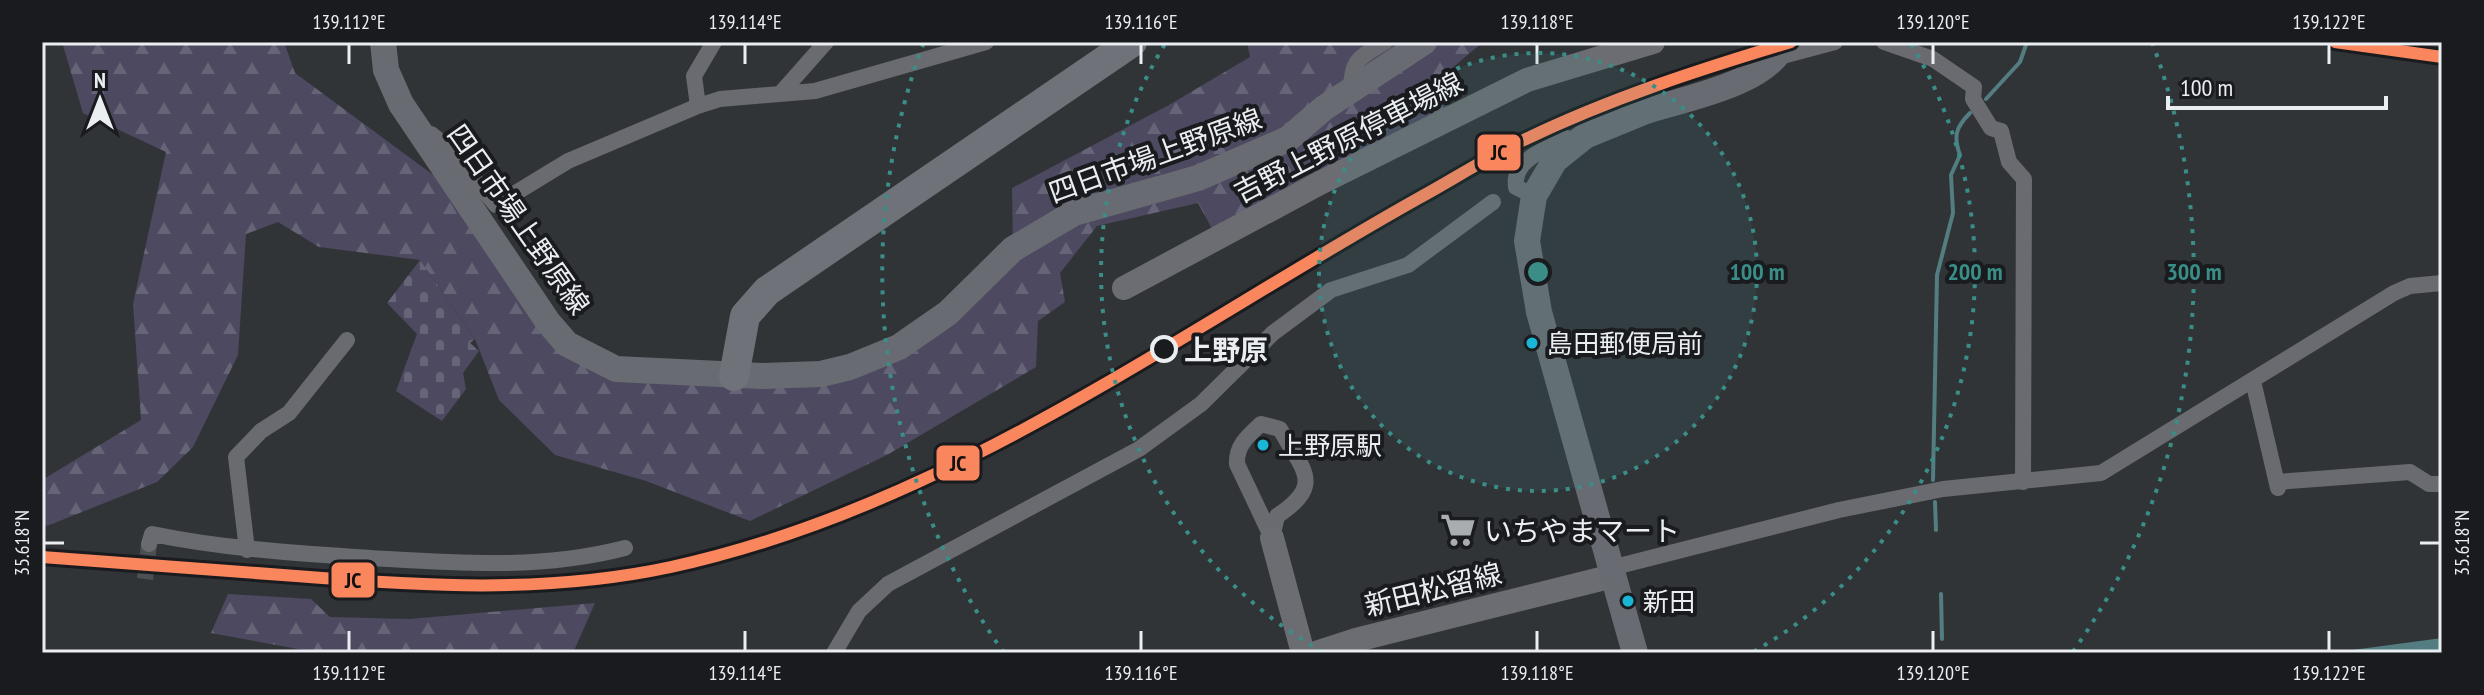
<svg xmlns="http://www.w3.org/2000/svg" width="2484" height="695" font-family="'PT Sans Narrow','Noto Sans JP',sans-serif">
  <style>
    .forest { fill: url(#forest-firs) }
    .cemetery { fill: url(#cemetery-stones) }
    .water { fill: #537d81 }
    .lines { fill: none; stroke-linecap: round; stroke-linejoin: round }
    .stream { stroke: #537d81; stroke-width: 4 }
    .street-tunnel { stroke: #4d5053; stroke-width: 16; stroke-dasharray: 16 8; stroke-linecap: butt }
    .street { stroke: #696b70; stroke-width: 16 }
    .secondary { stroke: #6b6d72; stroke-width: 24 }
    .primary { stroke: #686b71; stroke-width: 26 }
    .highway { stroke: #6f7278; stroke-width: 30 }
    .primary-bridge { stroke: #686b71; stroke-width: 26 }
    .rail-1-casing { stroke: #191b1e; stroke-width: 18 }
    .rail-1 { stroke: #fa865e; stroke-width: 12 }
    .ticks { fill: none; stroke: #eaeef1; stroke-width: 3 }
    .ring { fill: none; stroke: #3b8e88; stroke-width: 4; stroke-dasharray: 4 8 }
    .bus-dot { fill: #1ab6d8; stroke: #191b1e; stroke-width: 3 }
    .stop-dot { fill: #191b1e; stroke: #eaeef1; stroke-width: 4 }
    .labels { text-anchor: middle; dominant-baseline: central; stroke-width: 8; stroke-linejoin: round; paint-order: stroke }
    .bus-label { font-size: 26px; fill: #eaeef1; stroke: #191b1e; text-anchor: start }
    .street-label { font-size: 28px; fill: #eaeef1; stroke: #191b1e }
    .stop-label { font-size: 28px; font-weight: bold; fill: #eaeef1; stroke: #191b1e; text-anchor: start }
    .poi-label { font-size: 28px; fill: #eaeef1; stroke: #191b1e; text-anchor: start }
    .centre { fill: #3b8e88; stroke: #191b1e; stroke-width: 4 }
    .ring-label { font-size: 24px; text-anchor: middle; font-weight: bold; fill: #3b8e88; stroke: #191b1e; stroke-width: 8; stroke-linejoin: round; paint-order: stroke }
    .line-badge { stroke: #191b1e; stroke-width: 3 }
    .pale-badge-label { font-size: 22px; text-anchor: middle; font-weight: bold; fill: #111 }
    .neatline { fill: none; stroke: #eaeef1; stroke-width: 3 }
    .ticks-label { font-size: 20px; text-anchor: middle; fill: #eaeef1 }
  </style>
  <defs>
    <pattern id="forest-firs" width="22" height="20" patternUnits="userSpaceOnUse" patternTransform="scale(2)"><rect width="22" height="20" fill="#4c4960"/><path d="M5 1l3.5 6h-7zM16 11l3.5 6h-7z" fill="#666477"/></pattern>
    <pattern id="cemetery-stones" width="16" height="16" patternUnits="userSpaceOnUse" patternTransform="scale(2)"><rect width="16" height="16" fill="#4c4960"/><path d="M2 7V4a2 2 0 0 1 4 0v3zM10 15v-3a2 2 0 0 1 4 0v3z" fill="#666477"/></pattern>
  </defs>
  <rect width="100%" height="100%" fill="#313437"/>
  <path class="forest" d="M62,42H284L295,73L463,197L584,355L734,376L899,347L1013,249L1012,188L1169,105L1250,57L1247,42H1483L1445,74L1449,119L1217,238L1198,203L1097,226L1060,273L1065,302L1038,321L1036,367L887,455L750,521L646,481L555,455L499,400L475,339L420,260L319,247L278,222L246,234L238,355L193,447L157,482L47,526L42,523V480L141,420L133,304L166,152L83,113Z
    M228,594L311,599L330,617L410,619L595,603L573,653H320L211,633Z"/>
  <path class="cemetery" d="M420,260L475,339L470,343L479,351L463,373L466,389L442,421L396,391L417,334L387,303Z"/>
  <path class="water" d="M2442,638V653H2330Z"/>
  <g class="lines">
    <path class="stream" d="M1986,99L2020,62L2027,42
      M1933,480L1937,275L1953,213L1951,175L1960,155C1953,136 1956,127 1970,113
      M1935,502L1936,530
      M1941,594L1942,639"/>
    <path class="street-tunnel" d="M145,579L149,544"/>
    <path class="street" d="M1884,42L1933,59L1974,87L1973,99L1991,128L2001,131L2009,162L2024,179L2023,482
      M1775,58L1835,42
      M1351,91C1351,59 1359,58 1385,42
      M780,94L826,42
      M698,106L694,76L714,42
      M431,134L449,149L496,205L568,161L698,106L720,99L815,91L986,42
      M1534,196L1516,187C1512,159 1547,149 1567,138
      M2253,381L2278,488
      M1261,424L1280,429C1303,471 1325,484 1277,516L1272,538L1237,464C1236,445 1249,435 1261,424Z
      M2277,482L2410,472L2429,484H2442
      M149,544L152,534C225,549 296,553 370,558C457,563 540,570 625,548
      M247,550L236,457L261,431L289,413L347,340
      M1611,568L1839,510L1943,489L2101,473L2394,293L2410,286L2442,283
      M834,653L859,611L888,584L1139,449L1201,404L1273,333L1331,290L1408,265L1493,202"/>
    <path class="secondary" d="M1124,288L1320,183L1527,80L1653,42
      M1272,538L1303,653
      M1316,653L1356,640L1613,576"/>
    <path class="primary" d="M383,42L386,70L401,104L548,322L567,344L616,369L762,376L821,374L850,367L899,347L948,313L1013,249L1074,213L1198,178L1288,139L1324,108L1424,42
      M1635,653L1539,312L1527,241L1534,196L1555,160L1585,136L1646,111"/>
    <path class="highway" d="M734,376L745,316L767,291L1132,42"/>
    <path class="primary-bridge" d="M1646,111C1686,98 1768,84 1785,42"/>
    <g class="rail-1-casing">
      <path id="rail-1" d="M2335,42L2442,57
        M42,557C127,563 211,570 296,576C422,586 545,594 671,567C947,507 1176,334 1419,198C1454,179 1489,156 1526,139C1611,98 1701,69 1791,42"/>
    </g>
    <use href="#rail-1" class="rail-1"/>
  </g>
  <path class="ticks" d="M349,44V64M745,44V64M1141,44V64M1537,44V64M1933,44V64M2329,44V64M44,543H64M2420,543H2440M349,631V651M745,631V651M1141,631V651M1537,631V651M1933,631V651M2329,631V651"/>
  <circle cx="1538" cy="272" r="219" fill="#3b8e88" fill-opacity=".12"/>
  <g class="ring">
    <circle cx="1538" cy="272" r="219"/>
    <path d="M1323 652A437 437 0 0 1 1165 44M1911 44A437 437 0 0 1 1753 652"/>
    <path d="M1004 653A656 656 0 0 1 924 42M2152 42A656 656 0 0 1 2072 653"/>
  </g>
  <defs>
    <g id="supermarket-bare" transform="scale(2.76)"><path d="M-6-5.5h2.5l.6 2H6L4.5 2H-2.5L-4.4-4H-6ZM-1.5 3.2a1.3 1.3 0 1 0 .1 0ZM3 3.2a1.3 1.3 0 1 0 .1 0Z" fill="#a9adb0" stroke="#191b1e" stroke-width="2.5" paint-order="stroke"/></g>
  </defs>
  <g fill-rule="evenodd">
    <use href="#supermarket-bare" x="1458" y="530"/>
  </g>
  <g class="bus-dot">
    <circle cx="1532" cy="343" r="7"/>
    <circle cx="1263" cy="445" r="7"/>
    <circle cx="1628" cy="601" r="7"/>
  </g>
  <circle class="stop-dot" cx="1164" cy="349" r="12"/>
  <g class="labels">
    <g class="bus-label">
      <text x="1547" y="343">島田郵便局前</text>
      <text x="1278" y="445">上野原駅</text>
      <text x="1643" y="601">新田</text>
    </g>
    <g class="street-label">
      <text transform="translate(1348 137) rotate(-27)">吉野上野原停車場線</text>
      <text transform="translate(1155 155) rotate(-20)">四日市場上野原線</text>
      <text transform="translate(519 219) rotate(55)">四日市場上野原線</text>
      <text transform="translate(1433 589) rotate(-14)">新田松留線</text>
    </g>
    <g class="stop-label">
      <text x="1184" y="349">上野原</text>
    </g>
    <g class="poi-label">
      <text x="1484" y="530">いちやまマート</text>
    </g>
  </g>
  <circle cx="1538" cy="272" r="12" class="centre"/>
  <g class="ring-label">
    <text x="1757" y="280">100 m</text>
    <text x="1975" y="280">200 m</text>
    <text x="2194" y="280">300 m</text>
  </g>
  <g class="line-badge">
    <rect x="1476" y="133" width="46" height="39" rx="8" fill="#fa865e"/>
    <rect x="935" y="444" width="46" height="38" rx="8" fill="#fa865e"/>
    <rect x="330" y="561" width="46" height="38" rx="8" fill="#fa865e"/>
  </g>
  <g class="pale-badge-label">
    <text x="1499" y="160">JC</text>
    <text x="958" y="471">JC</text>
    <text x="353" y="588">JC</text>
  </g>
  <rect width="2484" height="695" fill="none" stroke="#191b1e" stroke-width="88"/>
  <g transform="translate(100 100)" stroke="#191b1e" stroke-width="6" paint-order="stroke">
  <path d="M0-6L14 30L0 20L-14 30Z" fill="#eaeef1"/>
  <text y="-12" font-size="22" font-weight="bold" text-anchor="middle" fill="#eaeef1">N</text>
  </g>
  <path d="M2168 96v12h218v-12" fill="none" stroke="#eaeef1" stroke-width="4"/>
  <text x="2180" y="96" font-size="24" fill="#eaeef1" stroke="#191b1e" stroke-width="6" paint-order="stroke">100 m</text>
  <rect x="44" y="44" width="2396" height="607" class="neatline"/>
  <g class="ticks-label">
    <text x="349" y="29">139.112°E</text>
    <text x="745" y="29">139.114°E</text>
    <text x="1141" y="29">139.116°E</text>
    <text x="1537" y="29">139.118°E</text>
    <text x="1933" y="29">139.120°E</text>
    <text x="2329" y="29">139.122°E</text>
    <text transform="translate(22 543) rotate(-90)" y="7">35.618°N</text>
    <text transform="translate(2462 543) rotate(-90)" y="7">35.618°N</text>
    <text x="349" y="680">139.112°E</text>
    <text x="745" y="680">139.114°E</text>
    <text x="1141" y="680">139.116°E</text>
    <text x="1537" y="680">139.118°E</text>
    <text x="1933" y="680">139.120°E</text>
    <text x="2329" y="680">139.122°E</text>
  </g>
</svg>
